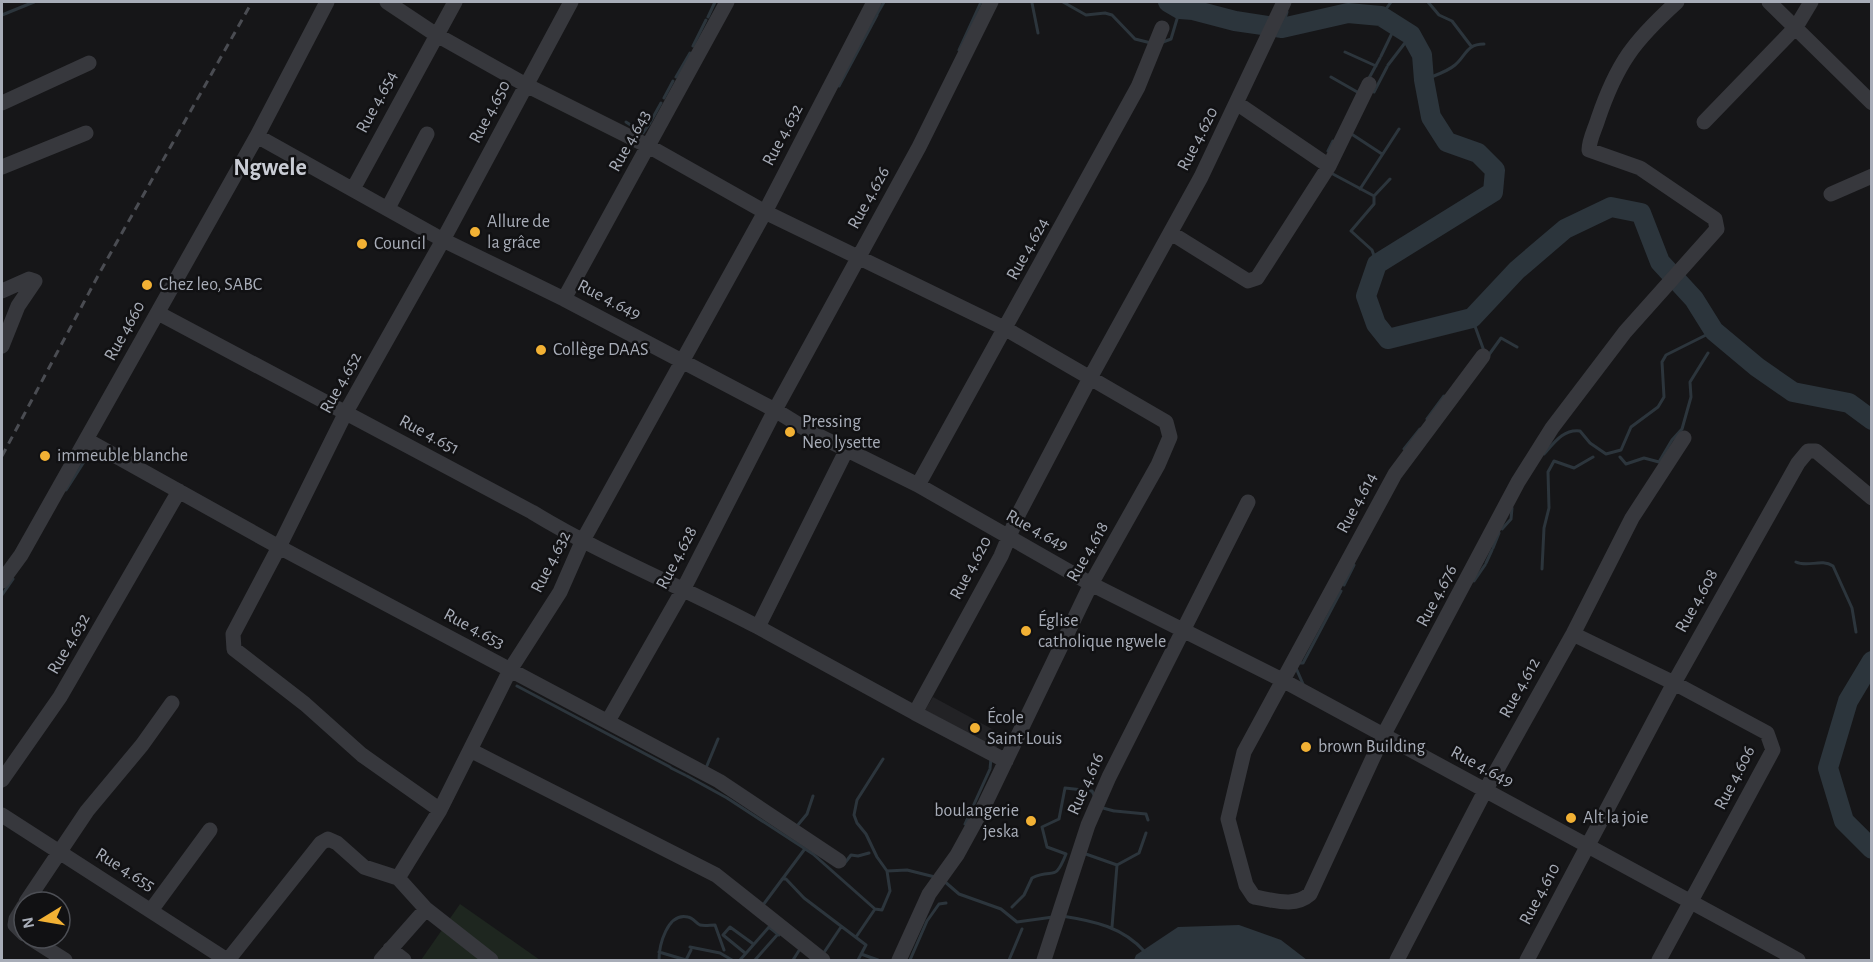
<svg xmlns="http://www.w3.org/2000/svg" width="1873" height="962" font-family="'Alegreya Sans',sans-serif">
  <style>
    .built { fill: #222225 }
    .green { fill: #1e261f }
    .water { fill: #2c353c }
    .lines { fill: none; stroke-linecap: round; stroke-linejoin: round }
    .stream { stroke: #2c353c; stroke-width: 3 }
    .river { stroke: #2c353c; stroke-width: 20 }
    .minor { stroke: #37383d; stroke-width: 15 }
    .rail { stroke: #4a4c52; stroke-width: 3; stroke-dasharray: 8 6; stroke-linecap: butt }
    .poi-dot { fill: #f2b134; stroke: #111113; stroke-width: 2 }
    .labels { text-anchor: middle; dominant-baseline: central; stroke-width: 5; stroke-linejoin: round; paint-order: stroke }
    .street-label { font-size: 18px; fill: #a8adb8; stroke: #111113 }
    .poi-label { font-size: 18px; fill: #a8adb8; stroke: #111113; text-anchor: start }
    .district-label { font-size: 24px; font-weight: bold; fill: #c9ccd4; stroke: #111113 }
  </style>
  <rect width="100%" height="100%" fill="#161618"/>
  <path class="built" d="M933,697L1003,735L996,749L925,710Z"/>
  <path class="green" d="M460,904L540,960H421Z"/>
  <path class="water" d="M1239,925L1281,940L1307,960H1134L1136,955L1178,927Z"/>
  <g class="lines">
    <path class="stream" d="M1063,2L1086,15L1105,13L1112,15L1135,39L1151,43
      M1428,2L1439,15L1452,21L1471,46
      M1032,3L1038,33
      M877,14L884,2
      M2,15L34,2
      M1381,16L1391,2
      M708,17L715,2
      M1282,28L1287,12
      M1163,42L1171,39L1180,9
      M693,46L706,20
      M959,50L981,2
      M1345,52L1376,66
      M1381,56L1396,25
      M1388,65L1411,35
      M676,77L690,53
      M1331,77L1359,93
      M1368,80L1380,58
      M1424,80C1433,76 1447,72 1455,65C1466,56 1466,44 1484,44
      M839,86L877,15
      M1374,92L1387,67
      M664,98L673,81
      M651,121L661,103
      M626,122L643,133L650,123
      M1350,133L1382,154
      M1328,151L1333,141
      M1331,173L1374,196
      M1360,189L1399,129
      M1377,264L1372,250L1351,231L1374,204V196L1390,179
      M1472,318L1484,351
      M1488,356L1501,338L1517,347
      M1427,419L1444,396
      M1404,449L1420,429
      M1544,454C1554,443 1563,429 1580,431L1590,443L1606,454L1621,450L1631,427L1658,407L1664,397L1662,362L1666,355L1714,331
      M1620,457L1626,464L1644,458L1659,462L1672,440L1682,429L1691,397L1690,382L1708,353
      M66,490L89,454L94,450
      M1502,529L1511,519L1512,508
      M1493,548L1499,533
      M1796,562C1808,568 1821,558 1833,566L1852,608L1856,632
      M1486,563L1492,550
      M1542,569L1544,528L1549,508L1548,472L1554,461L1574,468L1593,457
      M1474,581L1485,565
      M1344,585L1354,565
      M2,595L13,579
      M1299,663H1303L1341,591
      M1296,668L1303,684
      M517,686L670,767
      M671,768L685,775
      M706,768L718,739
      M687,776L727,798L813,854L875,909L882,910L890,891L887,871L877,857L866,834L857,823L854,815L857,800L883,759
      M1103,808L1114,811
      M1115,811L1146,814L1148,820
      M965,824L990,769L991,758
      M797,826L807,814L813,796
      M1083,853L1117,865L1139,853L1146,833
      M844,864L851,855L858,856L869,853
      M887,871L907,870L935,877
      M782,879H786L804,898L866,945L858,960
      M944,881L959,894L1001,909L1017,922L1053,917
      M763,905L804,850
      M1012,907L1024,895L1032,878C1054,867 1054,884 1066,854L1047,847L1042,827L1059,819L1065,788L1092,791L1094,795
      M1062,916C1094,921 1123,927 1145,952
      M1112,927L1117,865
      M856,937L875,909
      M690,947L720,953L732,960
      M659,952L686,960
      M745,953L723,935L730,927L752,943
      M823,954L841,927
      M861,954L878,960
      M659,960C659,946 667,912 688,917C693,918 696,923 700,925C705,926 710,925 715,925L724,950
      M686,960L691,950
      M740,960L769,927L779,935
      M755,960L778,934
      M793,960L800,949
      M910,960L927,921L939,904L946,903
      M1009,960L1022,929"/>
    <path class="river" d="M1168,2L1180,9L1193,10L1235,21L1282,28L1348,13L1381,16L1411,35L1422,55L1424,80L1431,117L1447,142L1478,153L1495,170L1493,192L1377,264L1366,296L1376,324L1388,339L1472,318L1517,270L1565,229L1611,207L1641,213L1660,262L1694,299L1714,331L1757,367L1793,392L1849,403L1872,420
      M1872,661L1848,701L1828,768L1844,821L1872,849"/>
    <path class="minor" d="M387,2L435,34L526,85L650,147L765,212L1006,329L1166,422L1170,437L1158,465L1091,584L985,804L957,855L929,894L899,960
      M571,2L443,240L346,412L279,547L233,634L234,649L305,704L362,755L440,810L510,670L560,592L582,542L765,212L874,2
      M1769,2L1872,103
      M2,103L89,63
      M1238,104L1329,166
      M1704,122L1796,27L1811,2
      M257,136L443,240L564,299L775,410L809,431L918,485L1091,584L1284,681L1798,960
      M2,167L86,133
      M353,189L455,2
      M1831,194L1872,176
      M388,208L427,134
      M1171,233L1248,281L1257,278L1329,166L1369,84
      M2,291L29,279L35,281L18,306L2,346
      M564,299L727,2
      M158,313L532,512C604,556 683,587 758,627
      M1483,356L1395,474L1244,752L1228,819L1246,885L1254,897C1274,900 1294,908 1310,894L1383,736L1518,482L1552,428L1625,332L1717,229L1715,219L1640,168L1589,150C1589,140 1595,129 1598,119C1617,63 1634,41 1677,2
      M87,440L279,547L719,781L839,861
      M847,449L758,627L915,713L1001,556L1019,513L1090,378L1201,177L1284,2
      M918,485L1138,87L1162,28
      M2,581L21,555L257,136L327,2
      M1573,634L1674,683L1767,733L1773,750L1659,960
      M915,713L1006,761
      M608,721L684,588L775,410L919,147L991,2
      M470,750L716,875L823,960
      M2,780L60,697L179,491
      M2,815L227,960
      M398,878L426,909L491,960
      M26,902L87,811L142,745L172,703
      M24,906L16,919L15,925L24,934
      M152,909L210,830
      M30,938L65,960
      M390,949L404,960
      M228,960L321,843L328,839L337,843L364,867L398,878L440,810
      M381,960L426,909
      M1044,960L1088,825L1109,777L1248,502
      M1397,960L1485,791L1573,634L1632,518L1684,438
      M1527,960L1674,683L1798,463L1808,451H1816L1872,498"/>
    <path class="rail" d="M2,456L100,272L252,2"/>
  </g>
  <g class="poi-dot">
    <circle cx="475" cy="232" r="6"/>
    <circle cx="362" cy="244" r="6"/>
    <circle cx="147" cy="285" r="6"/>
    <circle cx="541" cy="350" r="6"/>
    <circle cx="790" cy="432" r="6"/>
    <circle cx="45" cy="456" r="6"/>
    <circle cx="1026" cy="631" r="6"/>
    <circle cx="975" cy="728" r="6"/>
    <circle cx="1306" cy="747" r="6"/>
    <circle cx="1571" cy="818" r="6"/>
    <circle cx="1031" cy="821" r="6"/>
  </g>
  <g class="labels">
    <g class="street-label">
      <text transform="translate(377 102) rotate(-62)">Rue 4.654</text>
      <text transform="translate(490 112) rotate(-62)">Rue 4.650</text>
      <text transform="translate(783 135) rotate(-62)">Rue 4.632</text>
      <text transform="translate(1198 139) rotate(-63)">Rue 4.620</text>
      <text transform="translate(630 141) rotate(-61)">Rue 4.643</text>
      <text transform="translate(869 198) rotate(-61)">Rue 4.626</text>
      <text transform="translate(1028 249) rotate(-61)">Rue 4.624</text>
      <text transform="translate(609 300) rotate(27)">Rue 4.649</text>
      <text transform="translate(125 331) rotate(-61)">Rue 4660</text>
      <text transform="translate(341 383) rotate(-61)">Rue 4.652</text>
      <text transform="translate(429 435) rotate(28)">Rue 4.651</text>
      <text transform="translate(1357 503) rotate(-62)">Rue 4.614</text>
      <text transform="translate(1037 531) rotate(29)">Rue 4.649</text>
      <text transform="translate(1088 552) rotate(-60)">Rue 4.618</text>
      <text transform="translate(677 558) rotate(-62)">Rue 4.628</text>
      <text transform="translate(551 562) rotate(-63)">Rue 4.632</text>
      <text transform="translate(971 568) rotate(-62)">Rue 4.620</text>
      <text transform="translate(1437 596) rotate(-62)">Rue 4.676</text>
      <text transform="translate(1697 601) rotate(-61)">Rue 4.608</text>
      <text transform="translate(474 629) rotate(28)">Rue 4.653</text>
      <text transform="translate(69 644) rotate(-60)">Rue 4.632</text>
      <text transform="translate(1520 688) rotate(-61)">Rue 4.612</text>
      <text transform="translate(1482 767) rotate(28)">Rue 4.649</text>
      <text transform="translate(1735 778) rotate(-63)">Rue 4.606</text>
      <text transform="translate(1086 784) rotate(-66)">Rue 4.616</text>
      <text transform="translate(125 870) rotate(32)">Rue 4.655</text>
      <text transform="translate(1540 894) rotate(-62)">Rue 4.610</text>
    </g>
    <g class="poi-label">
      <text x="487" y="222">Allure de<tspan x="487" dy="21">la grâce</tspan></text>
      <text x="374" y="244">Council</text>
      <text x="159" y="285">Chez leo, SABC</text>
      <text x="553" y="350">Collège DAAS</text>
      <text x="802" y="422">Pressing<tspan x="802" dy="21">Neo lysette</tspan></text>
      <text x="57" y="456">immeuble blanche</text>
      <text x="1038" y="621">Église<tspan x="1038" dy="21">catholique ngwele</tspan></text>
      <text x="987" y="718">École<tspan x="987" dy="21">Saint Louis</tspan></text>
      <text x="1318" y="747">brown Building</text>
      <text x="1019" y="811" text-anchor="end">boulangerie<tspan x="1019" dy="21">jeska</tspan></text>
      <text x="1583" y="818">Alt la joie</text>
    </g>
    <g class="district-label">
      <text x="270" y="168">Ngwele</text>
    </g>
  </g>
  <rect width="1873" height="962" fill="none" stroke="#a8adb8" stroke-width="6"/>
  <g transform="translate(42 920) rotate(259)"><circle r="28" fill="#111113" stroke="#4d4f55" stroke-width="1.5"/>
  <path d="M0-4.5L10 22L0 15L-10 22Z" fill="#f2b134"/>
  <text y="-9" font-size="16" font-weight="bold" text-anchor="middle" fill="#a8adb8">N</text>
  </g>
</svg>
